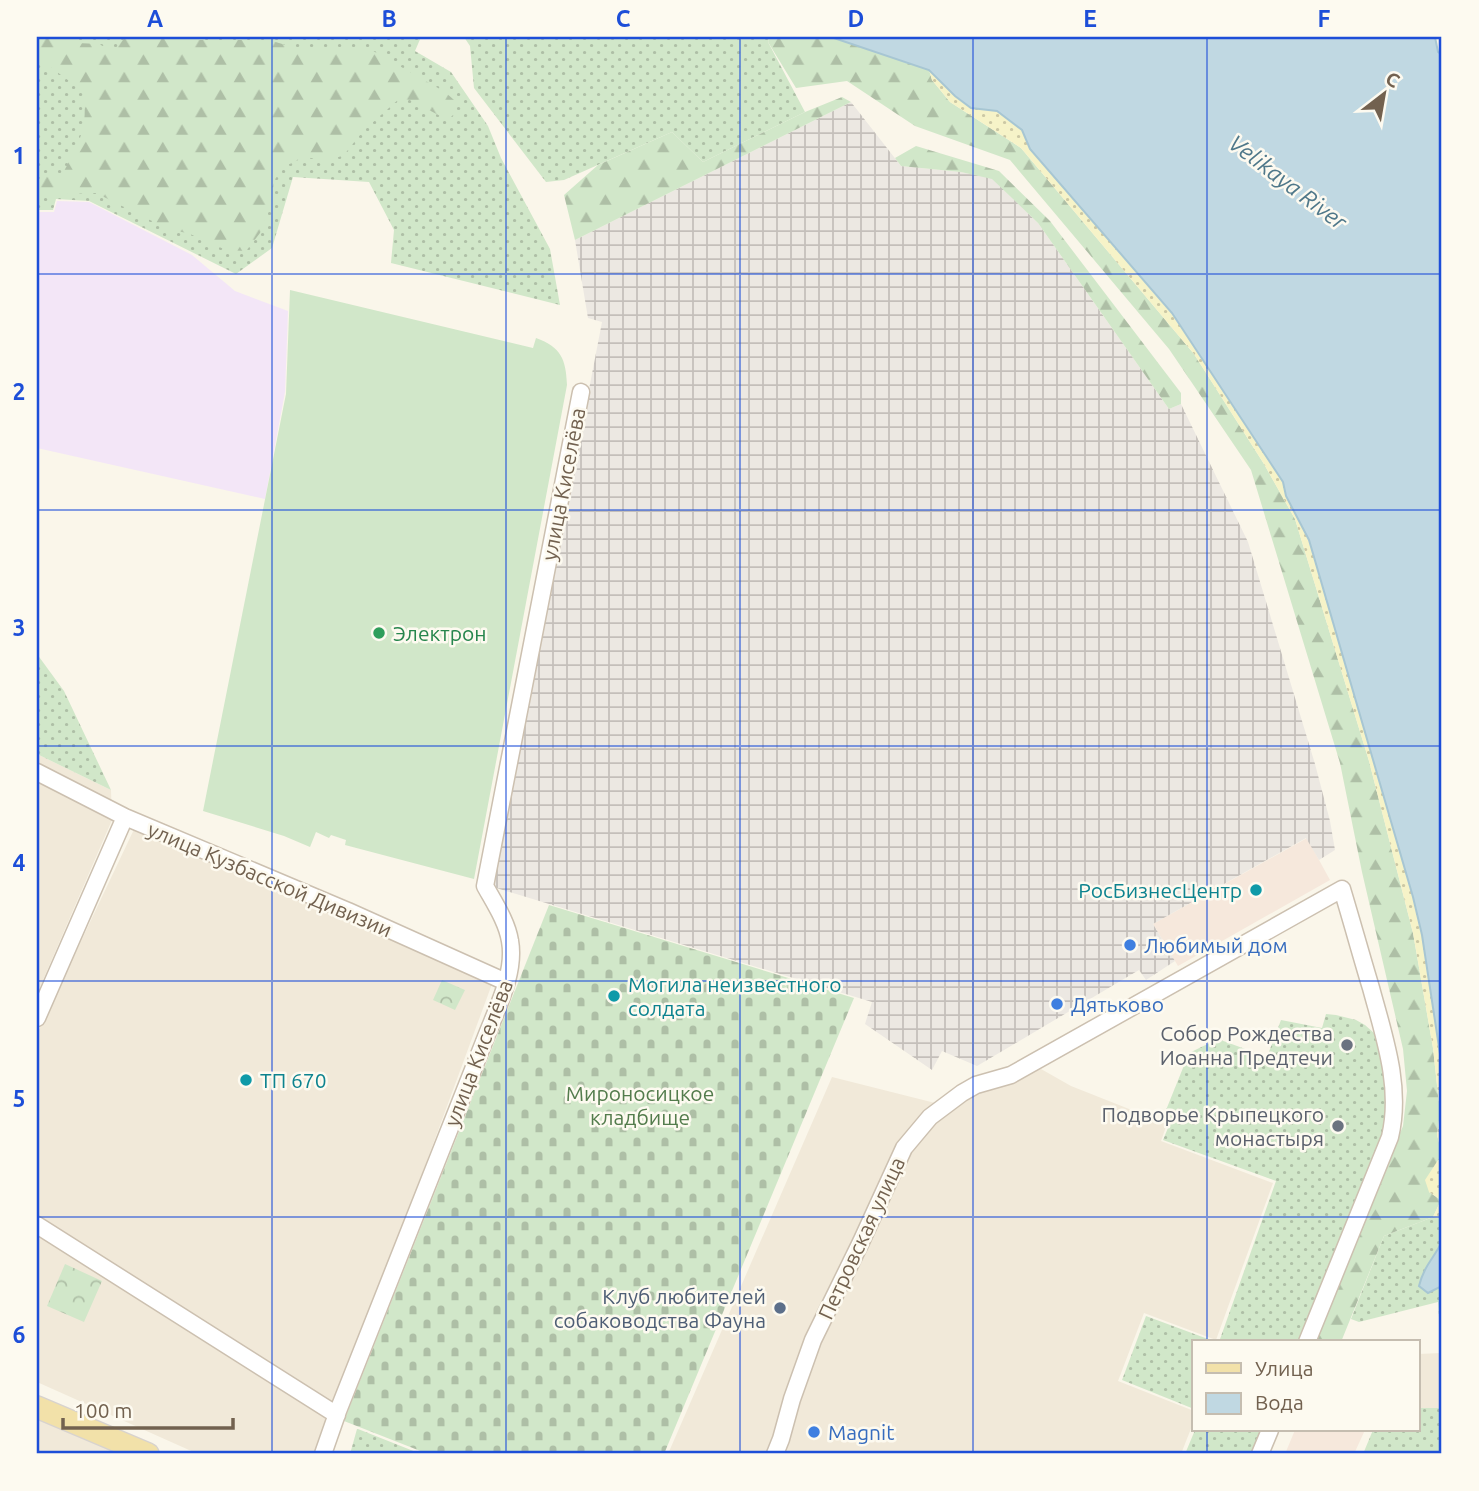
<svg xmlns="http://www.w3.org/2000/svg" width="1479" height="1491" font-family="Ubuntu,sans-serif">
  <style>
    .residential { fill: #f1e9d9 }
    .commercial { fill: #f6e8dc }
    .industrial { fill: url(#industrial-grid) }
    .education { fill: #f3e6f7 }
    .grass { fill: url(#grass-dots) }
    .forest { fill: url(#forest-firs) }
    .sand { fill: url(#sand-dots) }
    .cemetery { fill: url(#cemetery-stones) }
    .park { fill: url(#park-crowns) }
    .pitch { fill: #d1e7c9 }
    .water { fill: #c0d8e2; stroke: #a7c6d3; stroke-width: 2 }
    .lines { fill: none; stroke-linecap: round; stroke-linejoin: round }
    .minor-casing { stroke: #ccc0b0; stroke-width: 19 }
    .major-casing { stroke: #d8d3ce; stroke-width: 24 }
    .minor { stroke: #fff; stroke-width: 16 }
    .major { stroke: #f2e1a9; stroke-width: 21 }
    .grid { fill: none; stroke: #1d4ed8; stroke-width: 2; stroke-opacity: 0.55 }
    .leisure-dot { fill: #2e9e5b; stroke: #fdfaf0; stroke-width: 2.5 }
    .culture-dot { fill: #0f9aa8; stroke: #fdfaf0; stroke-width: 2.5 }
    .shop-dot { fill: #3f7fe0; stroke: #fdfaf0; stroke-width: 2.5 }
    .worship-dot { fill: #6b7280; stroke: #fdfaf0; stroke-width: 2.5 }
    .service-dot { fill: #5c6f8a; stroke: #fdfaf0; stroke-width: 2.5 }
    .labels { text-anchor: middle; dominant-baseline: central; stroke-width: 5; stroke-linejoin: round; paint-order: stroke }
    .street-label { font-size: 21px; fill: #72614f; stroke: #fdfaf0 }
    .leisure-label { font-size: 21px; fill: #27864d; stroke: #fdfaf0; text-anchor: start }
    .culture-label { font-size: 21px; fill: #0d838f; stroke: #fdfaf0; text-anchor: start }
    .shop-label { font-size: 21px; fill: #366cbe; stroke: #fdfaf0; text-anchor: start }
    .worship-label { font-size: 21px; fill: #5b616d; stroke: #fdfaf0; text-anchor: end }
    .park-label { font-size: 21px; fill: #537c4c; stroke: #fdfaf0 }
    .service-label { font-size: 21px; fill: #4e5e75; stroke: #fdfaf0; text-anchor: end }
    .water-label { font-size: 23px; font-style: italic; fill: #4f788a; stroke: #fdfaf0 }
    .neatline { fill: none; stroke: #1d4ed8; stroke-width: 2.5 }
    .grid-label { font-size: 23px; text-anchor: middle; font-weight: bold; fill: #1d4ed8 }
  </style>
  <defs>
    <pattern id="industrial-grid" width="8" height="8" patternUnits="userSpaceOnUse" patternTransform="scale(1.75)"><rect width="8" height="8" fill="#ece8e2"/><path d="M0 4h8M4 0v8" fill="none" stroke="#c4bfba"/></pattern>
    <pattern id="grass-dots" width="8" height="8" patternUnits="userSpaceOnUse" patternTransform="scale(1.75)"><rect width="8" height="8" fill="#d1e7c9"/><path d="M2 2h.1M6 6h.1" fill="none" stroke="#aebfa6" stroke-width="1.8" stroke-linecap="round"/></pattern>
    <pattern id="forest-firs" width="22" height="20" patternUnits="userSpaceOnUse" patternTransform="scale(1.75)"><rect width="22" height="20" fill="#d1e7c9"/><path d="M5 1l3.5 6h-7zM16 11l3.5 6h-7z" fill="#aebfa6"/></pattern>
    <pattern id="sand-dots" width="8" height="8" patternUnits="userSpaceOnUse" patternTransform="scale(1.75)"><rect width="8" height="8" fill="#f6f3c8"/><path d="M2 2h.1M6 6h.1" fill="none" stroke="#ccc8a5" stroke-width="1.8" stroke-linecap="round"/></pattern>
    <pattern id="cemetery-stones" width="16" height="16" patternUnits="userSpaceOnUse" patternTransform="scale(1.75)"><rect width="16" height="16" fill="#d1e7c9"/><path d="M2 7V4a2 2 0 0 1 4 0v3zM10 15v-3a2 2 0 0 1 4 0v3z" fill="#aebfa6"/></pattern>
    <pattern id="park-crowns" width="20" height="18" patternUnits="userSpaceOnUse" patternTransform="scale(1.75)"><rect width="20" height="18" fill="#d1e7c9"/><path d="M2 6a3 3 0 1 1 6 0M12 15a3 3 0 1 1 6 0" fill="none" stroke="#aebfa6"/></pattern>
  </defs>
  <rect width="100%" height="100%" fill="#faf6ea"/>
  <path class="residential" d="M37,754L111,790L112,820L37,994Z
    M137,823L492,984L319,1454H198L37,1382V1034Z
    M1041,1069L1071,1086L1167,1124L1161,1141L1273,1183L1216,1340L1144,1313L1118,1381L1194,1411V1421L1181,1454H668L832,1077L951,1107L975,1092Z
    M1441,1353L1442,1408H1418V1354Z
    M37,1417L124,1454H37Z"/>
  <path class="commercial" d="M1307,838L1330,880L1178,966L1153,924Z
    M1295,1430H1365L1354,1454H1285Z"/>
  <path class="industrial" d="M851,102L901,166L961,172L992,178L1038,223L1169,409L1181,404L1248,542L1315,764L1330,821L1335,850L1319,860L1306,838L1153,924L1175,961L1146,980L1139,970L977,1066L942,1051L932,1070L865,1024L872,1002L493,887L602,322L588,318L575,240Z"/>
  <path class="education" d="M57,201L89,202L192,255L235,291L288,311L285,392L265,499L37,448V212H54Z"/>
  <path class="grass" d="M37,37H421L415,51L451,72L488,126L501,158L550,249L560,305L391,263L394,230L369,182L293,177L272,248L236,274L89,201L56,199L53,210H37Z
    M464,37H770L768,42L805,112L703,162L672,132L564,180L546,182L474,88L470,46Z
    M37,654L64,691L111,790L37,754Z
    M1326,1014L1336,1015L1356,1020L1365,1025L1374,1033L1381,1043L1389,1094L1385,1134L1306,1342H1219L1276,1181L1163,1140L1170,1123L1162,1120L1189,1053L1218,1039L1267,1057L1281,1020L1322,1028Z
    M1433,1217L1442,1218V1242L1439,1248L1428,1293L1442,1286V1365L1438,1302L1359,1322L1351,1319L1384,1236Z
    M1146,1316L1216,1342H1194V1409L1122,1380Z
    M1418,1408H1442V1452L1363,1454L1373,1430H1418Z
    M357,1429H358L421,1454H350Z
    M1195,1430H1271L1261,1454H1185Z"/>
  <path class="forest" d="M37,37H74L77,43L99,44L114,52L125,37H187L197,40H269L302,50L368,48L445,92L454,100L457,111L449,119L444,118L410,100L399,99L363,131L344,155L328,161L305,157L283,167L274,181L271,205L260,233L246,251L226,250L190,234L166,228L96,193L37,195V182L42,175L59,177L63,173C79,143 89,127 83,91L42,61L37,62Z
    M770,37H831L929,70L932,80L950,102L1021,148L1194,354L1264,464L1295,519L1369,761L1413,933L1433,1048L1440,1113L1437,1135L1442,1154L1432,1172L1429,1192L1441,1200L1433,1217L1384,1236L1341,1342H1314L1403,1126L1407,1091L1403,1049L1362,872L1340,763L1251,470L1169,349L1010,160L915,126L847,81L796,88L768,42Z
    M842,97L851,102L575,240L564,195L598,165L672,132L703,162L805,112Z
    M916,146L999,171L1050,221L1181,393V404L1169,409L1038,223L992,179L961,172L901,166L895,158Z"/>
  <path class="sand" d="M929,70L955,96L971,108L997,111L1022,130L1030,149L1172,314L1283,482L1286,496L1309,540L1413,897L1422,935L1442,1067V1154L1437,1135L1440,1113L1433,1048L1413,933L1369,761L1295,519L1264,464L1194,354L1021,148L950,102L932,80Z
    M1442,1154V1218L1433,1217L1441,1200L1429,1192L1425,1180Z"/>
  <path class="cemetery" d="M549,905L854,998L664,1454H428L344,1421Z"/>
  <path class="park" d="M442,980L465,990L455,1010L433,1000Z
    M65,1264L102,1281L84,1322L47,1306Z"/>
  <path class="pitch" d="M290,290L533,348L536,338C561,347 566,359 567,385L474,879L345,845L346,840L331,835L329,838L316,832L310,847L284,836L203,811L286,394Z"/>
  <path class="water" d="M831,37H1435L1438,52L1442,55V1067L1422,935L1413,897L1309,540L1286,496L1283,482L1172,313L1030,149L1022,130L997,111L971,108L955,96L929,70Z
    M1442,1242V1286L1428,1293L1419,1286C1424,1266 1433,1259 1442,1242Z"/>
  <g class="lines">
    <g class="minor-casing">
      <path id="minor" d="M37,772L125,817L348,911L506,982
        M37,1018L125,817
        M37,1225L337,1415
        M323,1454L338,1411L484,1042C495,1012 516,974 510,941C507,922 495,904 485,886L581,392
        M775,1454L781,1439L792,1399L813,1340L861,1242L904,1148L930,1117L962,1093L976,1085L1011,1075L1342,889C1352,922 1361,955 1371,988C1384,1036 1402,1087 1390,1137L1307,1342
        M1260,1454L1270,1430"/>
    </g>
    <g class="major-casing">
      <path id="major" d="M37,1407L148,1454"/>
    </g>
    <use href="#minor" class="minor"/>
    <use href="#major" class="major"/>
  </g>
  <path class="grid" d="M272,37V1454M506,37V1454M740,37V1454M973,37V1454M1207,37V1342M37,274H1442M37,510H1442M37,746H1442M37,981H1442M37,1217H1442M1207,1430V1454"/>
  <circle class="leisure-dot" cx="379" cy="633" r="7"/>
  <g class="culture-dot">
    <circle cx="1256" cy="890" r="7"/>
    <circle cx="614" cy="996" r="7"/>
    <circle cx="246" cy="1080" r="7"/>
  </g>
  <g class="shop-dot">
    <circle cx="1130" cy="945" r="7"/>
    <circle cx="1057" cy="1004" r="7"/>
    <circle cx="814" cy="1432" r="7"/>
  </g>
  <g class="worship-dot">
    <circle cx="1347" cy="1045" r="7"/>
    <circle cx="1338" cy="1126" r="7"/>
  </g>
  <circle class="service-dot" cx="780" cy="1308" r="7"/>
  <g class="labels">
    <g class="street-label">
      <text transform="translate(563 484) rotate(-79)">улица Киселёва</text>
      <text transform="translate(270 879) rotate(23)">улица Кузбасской Дивизии</text>
      <text transform="translate(478 1053) rotate(-69)">улица Киселёва</text>
      <text transform="translate(861 1238) rotate(-65)">Петровская улица</text>
    </g>
    <g class="leisure-label">
      <text x="393" y="633">Электрон</text>
    </g>
    <g class="culture-label">
      <text x="1242" y="890" text-anchor="end">РосБизнесЦентр</text>
      <text x="628" y="984">Могила неизвестного<tspan x="628" dy="24">солдата</tspan></text>
      <text x="260" y="1080">ТП 670</text>
    </g>
    <g class="shop-label">
      <text x="1144" y="945">Любимый дом</text>
      <text x="1071" y="1004">Дятьково</text>
      <text x="828" y="1432">Magnit</text>
    </g>
    <g class="worship-label">
      <text x="1333" y="1033">Собор Рождества<tspan x="1333" dy="24">Иоанна Предтечи</tspan></text>
      <text x="1324" y="1114">Подворье Крыпецкого<tspan x="1324" dy="24">монастыря</tspan></text>
    </g>
    <g class="park-label">
      <text x="640" y="1093">Мироносицкое<tspan x="640" dy="24">кладбище</tspan></text>
    </g>
    <g class="service-label">
      <text x="766" y="1296">Клуб любителей<tspan x="766" dy="24">собаководства Фауна</tspan></text>
    </g>
    <g class="water-label">
      <text transform="translate(1288 182) rotate(37)">Velikaya River</text>
    </g>
  </g>
  <rect width="1479" height="1491" fill="none" stroke="#fdfaf0" stroke-width="77"/>
  <rect x="1192" y="1340" width="228" height="91" fill="#fdfaf0" stroke="#c5bdb0" stroke-width="2"/>
  <rect x="1206" y="1363" width="35" height="10" fill="#f2e1a9" stroke="#c5bdb0" stroke-width="2"/>
  <text x="1255" y="1376" font-size="21" fill="#72614f">Улица</text>
  <rect x="1206" y="1393" width="35" height="21" fill="#c0d8e2" stroke="#c5bdb0" stroke-width="2"/>
  <text x="1255" y="1410" font-size="21" fill="#72614f">Вода</text>
  <g transform="translate(1384 94) rotate(31)" stroke="#fdfaf0" stroke-width="5" paint-order="stroke">
  <path d="M0-5L12 26L0 18L-12 26Z" fill="#72614f"/>
  <text y="-10" font-size="19" font-weight="bold" text-anchor="middle" fill="#72614f">С</text>
  </g>
  <path d="M63 1418v10h170v-10" fill="none" stroke="#72614f" stroke-width="3.5"/>
  <text x="74" y="1418" font-size="21" fill="#72614f" stroke="#fdfaf0" stroke-width="5" paint-order="stroke">100 m</text>
  <rect x="38" y="38" width="1402" height="1414" class="neatline"/>
  <g class="grid-label">
    <text x="155" y="27">A</text>
    <text x="389" y="27">B</text>
    <text x="623" y="27">C</text>
    <text x="856" y="27">D</text>
    <text x="1090" y="27">E</text>
    <text x="1324" y="27">F</text>
    <text x="19" y="164">1</text>
    <text x="19" y="400">2</text>
    <text x="19" y="636">3</text>
    <text x="19" y="871">4</text>
    <text x="19" y="1107">5</text>
    <text x="19" y="1343">6</text>
  </g>
</svg>
